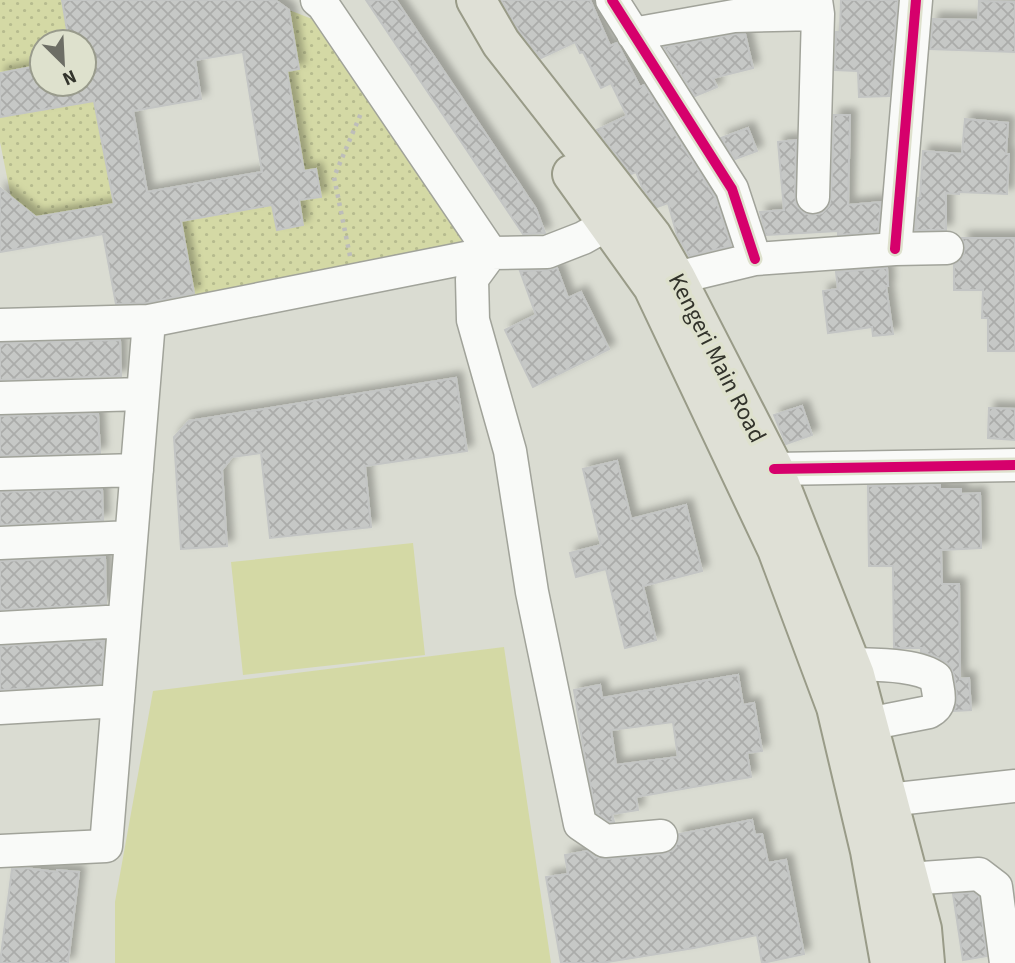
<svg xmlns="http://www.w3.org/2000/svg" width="1015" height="963" font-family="'Source Sans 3',sans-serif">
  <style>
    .grass { fill: url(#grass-dots) }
    .park { fill: #d4d9a5 }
    .building { fill: url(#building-cross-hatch); stroke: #c3c5c4; stroke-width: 2; fill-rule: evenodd; filter: url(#shadow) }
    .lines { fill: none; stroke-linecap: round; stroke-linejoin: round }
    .minor-casing { stroke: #a1a39a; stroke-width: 35 }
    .major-casing { stroke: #999b88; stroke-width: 42 }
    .path { stroke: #bdbdba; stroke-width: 4.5; stroke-dasharray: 3.5 5; stroke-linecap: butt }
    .minor { stroke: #f9faf8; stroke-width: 32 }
    .major { stroke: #dfe0d6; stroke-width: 38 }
    .cycleway-casing { stroke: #dee1cd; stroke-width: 15 }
    .cycleway { stroke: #d6006c; stroke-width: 10 }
    .labels { text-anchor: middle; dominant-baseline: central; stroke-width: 7; stroke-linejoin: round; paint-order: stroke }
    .street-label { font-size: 24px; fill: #32332b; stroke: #dee1cd }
  </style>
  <defs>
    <pattern id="grass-dots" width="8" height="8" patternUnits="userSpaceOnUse" patternTransform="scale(1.75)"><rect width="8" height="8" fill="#d4d9a5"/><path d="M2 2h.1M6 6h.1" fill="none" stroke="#b6bb8e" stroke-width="1.8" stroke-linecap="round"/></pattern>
    <pattern id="building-cross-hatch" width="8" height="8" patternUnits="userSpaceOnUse" patternTransform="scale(1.75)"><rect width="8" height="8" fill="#c6c8c6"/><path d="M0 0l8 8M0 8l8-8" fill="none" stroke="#abacaa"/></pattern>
    <filter id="shadow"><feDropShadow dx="6" dy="-6" stdDeviation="3.5" flood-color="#0004"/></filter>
  </defs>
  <rect width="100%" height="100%" fill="#dadcd2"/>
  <path class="grass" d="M0,0H62L69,42H42V65L0,73Z
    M289,10L320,22L474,245L196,303L185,245L144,227L321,196L316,169L304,171L287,71L299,69Z
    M94,100L114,204L36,217L11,197L0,142V117Z"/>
  <path class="park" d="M413,543L425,655L243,675L231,562Z
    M504,647L551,963H115V902L153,691Z"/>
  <path class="building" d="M62,0H275L289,10L299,69L287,71L304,171L316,169L321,197L299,200L303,225L277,230L272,205L181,221L194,293L147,303L116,304L103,234L0,252V188L36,217L114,204L94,101L0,117V73L42,65V84H84V42H69ZM243,52L262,172L147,192L133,111L201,99L195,60Z
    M366,0H396L536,209L545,233L523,234Z
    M501,0H590L610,46L617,43L640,87L644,85L715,197L731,246L689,256L677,235L668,203L657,207L642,187L636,172L631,174L597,130L627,116L611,83L601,88L583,52L580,53L575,42L541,58L519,31Z
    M841,0H898L889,96L859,97L858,71L835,70L836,32H840Z
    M979,1L1015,2V52L930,49L933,19L978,20Z
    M736,34H745L753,68L713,78L717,87L695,96L664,47Z
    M834,115H850L848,205L881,202L878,232L838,235V231L766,235L760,212L784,210L778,142L796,140L795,196L797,206L804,213L813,215L822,213L829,206L831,198Z
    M965,119L1008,123L1006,154H1009L1007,194L959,192V194L946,193V230H915L918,198H920L923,151L962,154Z
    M748,128L757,151L735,159L721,138Z
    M962,238H1015V351H988V318H982L983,290H954V265L963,257L965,248Z
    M557,268L568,298L581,292L609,349L533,387L505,330L536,315L520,271L547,270Z
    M887,268L888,286H886L893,334L873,336L872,327L828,333L823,291L838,289L836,272Z
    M120,340L121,376L0,380V343Z
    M456,378L467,451L365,466L371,527L270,538L261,453L232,457L222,470L227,546L181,549L174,437L189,421Z
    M802,406L812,435L786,444L774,415Z
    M989,408L1015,409V440L988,438Z
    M98,414L100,453L0,456V416Z
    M617,461L631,519L686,505L702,571L643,586L656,640L625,648L606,569L576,577L570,553L601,545L583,469Z
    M940,485V489H961V494L980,493L981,548L941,550L942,584H959L960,679L969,678L971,710L954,711L957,697L954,675L951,668L946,662L934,656L921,652V648H894L893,566H869L868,486Z
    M102,489L103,520L0,525V492Z
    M105,557L106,604L0,610V561Z
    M104,641L101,684L0,690V646Z
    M738,675L743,705L754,703L762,751L747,753L751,777L636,797L638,810L612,814L614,822H610L596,813L585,758L574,690L600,685L602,698ZM673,722L678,757L616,765L611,730Z
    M752,820L755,835L762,834L768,863L786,860L804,954L762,963L757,935L694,948L601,963H561L546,877L568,874L565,855L587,851L595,857L607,859L663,854L671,851L677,844L679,834Z
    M25,868L57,872V870L79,872L68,963H0L12,869Z
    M973,893L979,897L987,956L963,960L953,894Z"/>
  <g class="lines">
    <g class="minor-casing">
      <path id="minor" d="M317,0L323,5L491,253L472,279L473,320L510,451L532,592L580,824L605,841L661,836
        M612,0L732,189L755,259
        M633,34L734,16L818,14L816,0
        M813,197L818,14
        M895,249L916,0
        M676,278L755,259L895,249L947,248
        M0,325L149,321L491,253L547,252L583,238L608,224
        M0,398L143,394
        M774,469L1015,465
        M0,474L137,470
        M0,543L131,537
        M0,628L124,621
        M851,664C874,665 918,664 936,678C938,693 944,704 929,712L868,724
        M0,708L118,701
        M888,800L1015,786
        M0,851L106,846L149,321
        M908,879L979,874L996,887L1006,963"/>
    </g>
    <g class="major-casing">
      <path id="major" d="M476,0L501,43L652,236L676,278L774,469L855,675L922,929L925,963
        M572,174L653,287L777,549L836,707L870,851L890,963"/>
    </g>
    <path class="path" d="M350,256L334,177L362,111"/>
    <use href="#minor" class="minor"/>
    <use href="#major" class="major"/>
    <g class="cycleway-casing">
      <path id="cycleway" d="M612,0L732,189L755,259
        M895,249L916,0
        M774,469L1015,465"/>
    </g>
    <use href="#cycleway" class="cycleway"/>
  </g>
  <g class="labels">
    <g class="street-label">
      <text transform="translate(717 358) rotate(63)">Kengeri Main Road</text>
    </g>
  </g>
  <g transform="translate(63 63) rotate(156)"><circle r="33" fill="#dee1cd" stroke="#999b8c" stroke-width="2"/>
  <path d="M0-5L12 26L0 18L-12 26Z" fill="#6d6e65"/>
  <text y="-10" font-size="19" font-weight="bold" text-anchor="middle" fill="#32332b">N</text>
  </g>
</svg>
